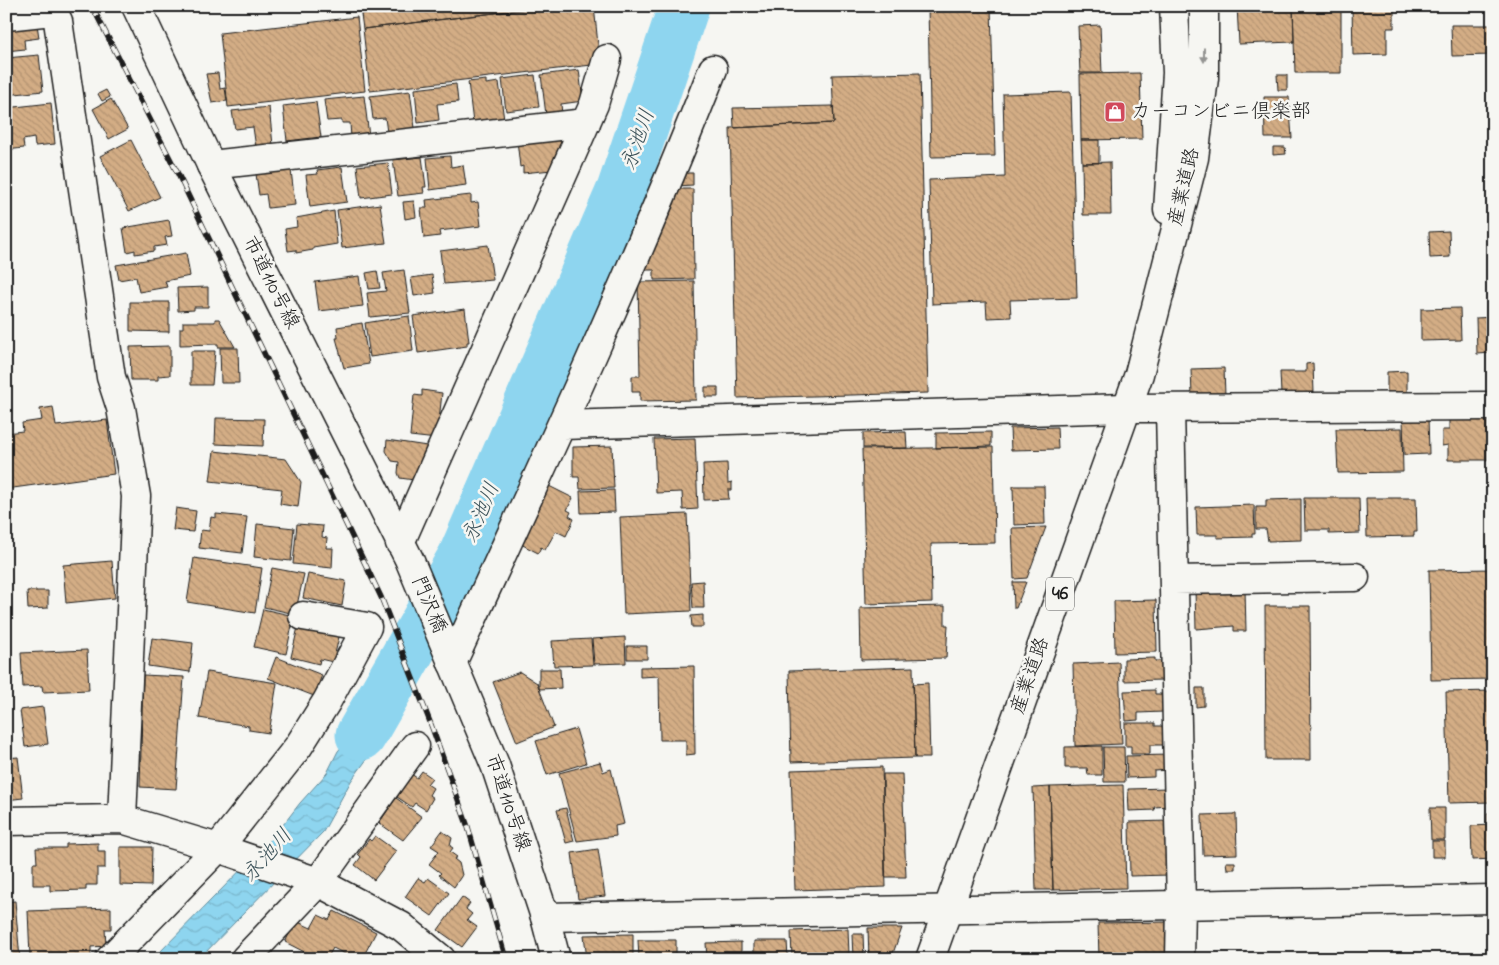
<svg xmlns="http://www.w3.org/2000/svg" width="1499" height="965" font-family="'Indie Flower','Klee One',sans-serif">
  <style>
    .water { fill: url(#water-waves); stroke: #608b9b }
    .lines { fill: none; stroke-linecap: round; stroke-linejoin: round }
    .river { stroke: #8ed5ef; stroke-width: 51 }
    .building { fill: url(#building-back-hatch); stroke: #1c1c1c }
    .minor-casing { stroke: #1c1c1c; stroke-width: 31 }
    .tertiary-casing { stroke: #1c1c1c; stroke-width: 31 }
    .primary-casing { stroke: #1c1c1c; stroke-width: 31 }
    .minor { stroke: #f6f6f2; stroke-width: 28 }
    .tertiary { stroke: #f6f6f2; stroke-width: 28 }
    .primary { stroke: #f6f6f2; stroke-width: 28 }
    .rail-casing { stroke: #1c1c1c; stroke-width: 5.5 }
    .rail { stroke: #f6f6f2; stroke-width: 4; stroke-dasharray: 11; stroke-linecap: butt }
    .oneway { fill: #949492 }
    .labels { text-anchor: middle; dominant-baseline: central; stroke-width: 5; stroke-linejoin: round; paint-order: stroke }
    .shield { fill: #f6f6f2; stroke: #5d5d5c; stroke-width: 1 }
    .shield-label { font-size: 19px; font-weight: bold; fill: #1c1c1c }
    .poi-label { font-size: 20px; fill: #1c1c1c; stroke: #f6f6f2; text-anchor: start }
    .street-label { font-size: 20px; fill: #1c1c1c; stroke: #f6f6f2 }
    .water-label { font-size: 21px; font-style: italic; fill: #3e545b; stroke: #f6f6f2 }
  </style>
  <defs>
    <pattern id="water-waves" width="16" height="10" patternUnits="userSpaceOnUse" patternTransform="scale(1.25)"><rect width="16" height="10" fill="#8ed5ef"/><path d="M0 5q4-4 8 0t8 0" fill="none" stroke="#7ab6cc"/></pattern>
    <pattern id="building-back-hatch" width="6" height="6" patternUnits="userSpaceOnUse" patternTransform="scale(1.25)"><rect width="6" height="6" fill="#d3ad85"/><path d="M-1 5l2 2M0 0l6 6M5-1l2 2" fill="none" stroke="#b59472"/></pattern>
  </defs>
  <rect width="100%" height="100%" fill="#f6f6f2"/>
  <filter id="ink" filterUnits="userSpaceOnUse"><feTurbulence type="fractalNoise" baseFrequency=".02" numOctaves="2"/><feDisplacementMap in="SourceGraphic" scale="10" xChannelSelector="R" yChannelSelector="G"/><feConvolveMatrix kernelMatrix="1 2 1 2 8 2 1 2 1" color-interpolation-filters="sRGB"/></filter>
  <g filter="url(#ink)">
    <path class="water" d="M390,658L404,690L367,759L351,781L323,832L199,959H153L276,834L300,803L327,773L338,751L351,736L347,731Z"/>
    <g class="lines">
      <path class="river" d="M361,735L463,557L622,190L684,6"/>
    </g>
    <path class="building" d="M423,6H552L363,29L361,14Z
      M552,6H594L600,64L370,91L363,29Z
      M928,6H991L995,156L931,157Z
      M1237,6H1293L1294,42L1239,44Z
      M1293,6H1341V73H1295Z
      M1352,6H1394V28H1387V54L1353,55Z
      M36,17L39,38L24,40L25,49L6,51V18Z
      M357,17L365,91L228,107L220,33Z
      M1100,25L1102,73H1080L1078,26Z
      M1451,25H1493V55L1452,56Z
      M39,55L43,91L6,95V58Z
      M579,70L583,101L561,104L562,114L546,115L541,75Z
      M218,73L220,89L225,88L227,101L212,103L206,74Z
      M920,73L928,393L737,398L730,128L834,123L832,75Z
      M1140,73L1142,139L1081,140L1080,74Z
      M535,75L539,107L506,111L502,79Z
      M1277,75H1287V90H1278Z
      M486,80V84L499,82L504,120L473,123L468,82Z
      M456,84L458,102L437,104L439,120L418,123L415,89Z
      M106,90L110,97L102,101L98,94Z
      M410,91L415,128L387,132L385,118L373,119L370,96Z
      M1071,92L1077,298L1010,300L1011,317L987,318L986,302L932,304L929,180L1005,177L1003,94Z
      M364,96L369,136L351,138L350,123H342V120L327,121L324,100Z
      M1264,97H1289L1292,138H1265Z
      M111,99L128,129L109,139L93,109Z
      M316,102L321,137L287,141L283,106Z
      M51,103L55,144L35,146L34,138L23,140L24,148L6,150V108Z
      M833,106L834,123L734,128L733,108Z
      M269,107L273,145L256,148L253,127L235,129L232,111Z
      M562,135L564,157L561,169L523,173V166L520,167L517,140Z
      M131,140L160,197L129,211L100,156Z
      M1081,140H1099V163H1082Z
      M1273,147H1285L1286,154L1273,155Z
      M450,156L451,167L463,165L466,185L430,190L427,158Z
      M422,157L426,187H423L424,193L398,196L393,160Z
      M1110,162L1111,215H1083L1082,163Z
      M388,163L392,194L361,198L357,166Z
      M342,167L347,202L310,207L306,175L318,174L317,170Z
      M291,170L295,205L268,208L266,194L259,195L256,174Z
      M682,173H693V185L676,186Z
      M676,189H693L694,279L654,280V270H641L649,250L654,249L674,204Z
      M471,195V203L478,202L481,226L439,231L440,236L424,238L421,208H427L426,200Z
      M414,201L416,217L405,219L403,202Z
      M380,204L386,243L342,248L337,210Z
      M334,211L337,244L313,248V250L296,253V250L288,251L285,229L297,227L296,218Z
      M169,220L172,236L165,237L167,245L154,247V251L135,254V250L127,252L123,228Z
      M1449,231L1450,257L1430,258L1429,232Z
      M488,245L493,280L444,284L440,251Z
      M186,253L190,276L165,281L167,287L139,292L136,277L119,280L116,265Z
      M404,270L410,313L370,317L367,293L386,291L383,273Z
      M377,271L380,288L369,289L366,273Z
      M432,275L435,293L414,296L411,278Z
      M359,276L363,306L319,311L315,282Z
      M694,281L696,400L640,401V392H632V376H640L638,282Z
      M208,287V307H194V310L178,311L177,288Z
      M130,302H169V332L130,331Z
      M1460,308L1461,340L1421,341V309Z
      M465,309L469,342H467V346L418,353L413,316Z
      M409,316L413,351L370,357L365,323Z
      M1493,317V353L1477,354L1476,318Z
      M215,319H219L235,347H218V344L180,345V328H183V322H215Z
      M362,323L369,364L344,368L336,338H338L337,327Z
      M170,346V375L158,376V380H131L130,347Z
      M220,348H238L239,383H221Z
      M191,351H215L212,385H191Z
      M1313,363L1314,393L1281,394L1280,372H1306V364Z
      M1224,368L1225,395L1192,396L1191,369Z
      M1407,371V392L1387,393V372Z
      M705,387H718V397H705Z
      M422,390L442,393L437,439L410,436L414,395L422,396Z
      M53,407L56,426L107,420L114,474L6,489V433L23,431L22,423L42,420L40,409Z
      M1428,416L1429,454L1404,455L1403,417Z
      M216,418L264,419L263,446L215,444Z
      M1449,419H1487V460H1448V445L1442,446V430H1449Z
      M1057,427L1058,449L1011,450L1010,428Z
      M1402,428L1403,472L1338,473L1336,429Z
      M906,432L907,448H863V433Z
      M991,432V446L936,448V433Z
      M695,438L698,509L683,510L682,492L656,493L654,439Z
      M387,440L427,446L421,481L400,478L398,473L399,462L392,461L386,451Z
      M612,446L614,488L580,489L579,477H573V447Z
      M993,447L995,543L931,544L932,602L866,604L862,449Z
      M214,451L286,459L301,482L298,507L280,504L282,489L210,481Z
      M727,463L728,483L732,482V490H728L729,499L704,500L703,464Z
      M547,485L573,498L567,510L571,512L569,516L574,519L566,536L556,531L545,550L541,547L538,553L517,542Z
      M1013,486H1044L1045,524L1014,525Z
      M614,490L615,512L581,513L580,491Z
      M1304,498H1359L1360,533L1329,534V530H1305Z
      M1366,498H1416L1417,532H1414V536L1367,537Z
      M1301,499V540L1268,541L1266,529H1256V507H1266V500Z
      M1254,505L1255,534H1252V537L1217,538V535H1197L1196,507Z
      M176,508L196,511L193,532L173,530Z
      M216,514L247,517L242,553L199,548L201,530L209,531L211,517L216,518Z
      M687,514L691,611L624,614L620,517Z
      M257,524L294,528L291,561L254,557Z
      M297,524L323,526L322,537L327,538L326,548H333L332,568L293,564Z
      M1046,527L1027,578L1014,579L1012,528Z
      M194,558L262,568L255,613L187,602Z
      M112,561L115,598L66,603L63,565Z
      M272,568L304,574L295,614L264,607Z
      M1493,569V679L1431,680L1429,570Z
      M308,574L346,581L342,606L303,598Z
      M703,581L704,608H693L691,582Z
      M1013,582H1026L1016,608H1014Z
      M1245,589L1246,631H1234V626L1196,629L1195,590Z
      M27,591H48V608L28,609Z
      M1156,600L1157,652L1115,653L1114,601Z
      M945,606V625H948L946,658L861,660L860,608Z
      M1265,606H1310L1311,760H1266Z
      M263,609L294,616L286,654L254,647Z
      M703,615V627H692L691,616Z
      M298,627L339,637L333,662L320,659L319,664L291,657Z
      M625,637L626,663L594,664L592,639Z
      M152,638L193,643L190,672L148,666Z
      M591,639L593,665L554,666L552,641Z
      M627,646H647V659H627Z
      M87,650L89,690L43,692L42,686L23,687L21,653Z
      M276,657L322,675L314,696L268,678Z
      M1155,658V661H1161L1162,680L1124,681V659Z
      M1119,662L1122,744L1075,746L1073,664Z
      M694,666L695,754L686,755V740H660L659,676L640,677V667Z
      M913,667L915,758L791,762L789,671Z
      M539,669H560L561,688L539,689Z
      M207,672L277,683L269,733L249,730V726L199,718Z
      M520,672L537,683L554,727L517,742L493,682Z
      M143,675L184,677L176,789L140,787Z
      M928,683L930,758H915L913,684Z
      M1196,688H1204V706L1196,707Z
      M1155,690V694H1162L1163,712L1138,713V720L1126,721L1124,691Z
      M1493,691V802L1449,803L1446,692Z
      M43,707L48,744L25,747L20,710Z
      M1125,723H1155V726H1164L1165,745H1150V754H1131V746H1125Z
      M576,729L586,763L547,775L536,741Z
      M1102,746V775H1088L1087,768H1065V747Z
      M1103,747H1124L1125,782H1104Z
      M1169,755V770L1154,771V777L1127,778L1126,756Z
      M18,757L23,798L6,800V758Z
      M600,762L603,772L611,769L624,824L615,826L616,836L577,841L559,773Z
      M882,767L886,887L795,890L791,770Z
      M422,771L432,778L427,784L433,788L429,795L433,798L426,810L415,803L412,807L397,797L411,774L417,778Z
      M883,774H902L906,877H885Z
      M1123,785L1126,888L1053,890L1050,787Z
      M1050,787L1053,890H1036L1033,788Z
      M1169,788L1170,806L1154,807L1155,810L1129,811L1128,789Z
      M396,798L422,817L403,840L379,823Z
      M566,808L574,841L566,843L557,810Z
      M1430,808H1445V840H1431Z
      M1493,812V823H1487V813Z
      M1236,814L1237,854L1203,855L1202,815Z
      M1169,821L1170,875L1130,876L1129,822Z
      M1493,825V859L1472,860L1471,826Z
      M442,831L452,838L450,846L453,848L450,852L457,857L454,859L459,863L462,875L454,887L439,875L441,873L429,864L439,851L431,846Z
      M375,836L396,851L374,880L355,865L361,857L358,854L369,839L371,841Z
      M1432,841H1445V857H1432Z
      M98,843V851H105V868H97V885H86V890L50,891V885H33V863H37L36,848H66V844Z
      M120,847H152L151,886L120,885Z
      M598,849L605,896L578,899L572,853Z
      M1226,862H1235V869H1227Z
      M418,878L425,882L428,878L449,893L432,916L405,897Z
      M462,897L470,903L466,909L472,914L467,920L477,927L462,947L438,930Z
      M15,901L20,959H6V902Z
      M111,908V929H105L106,946L91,947V956L30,957L28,911Z
      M334,911L376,932L362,959H355L333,948L328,957L325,955L323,959H318L285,942L296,921L311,928L318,915L329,920Z
      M1171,922L1168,953L1110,954L1111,959H1099L1098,923Z
      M868,928H902L891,959H869Z
      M848,929L849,955H837V959H792L791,931Z
      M633,934V959H587L584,935Z
      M852,934H863L864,959H853Z
      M638,940H676V959H639Z
      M754,941H787L788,959H754Z
      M741,942V959H707L706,943Z"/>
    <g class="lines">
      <g class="minor-casing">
        <path id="minor" d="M50,6L58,21L111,377L121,408L136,496L122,819
          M6,16L52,11
          M211,165L586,123
          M1170,409L1181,905L1180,959
          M562,425L1126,408L1493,406
          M400,543L594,104L607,59
          M1174,580L1355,577
          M452,663C543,466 634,270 713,69
          M6,821L122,819L218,848L318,882L401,926L441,959
          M545,917L1493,899
          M110,959L218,848L298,747L327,701L367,627L303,616
          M245,959L318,882L415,746"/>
      </g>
      <g class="tertiary-casing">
        <path id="tertiary" d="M136,6L211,165L409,559L495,765L545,917L556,959"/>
      </g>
      <g class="primary-casing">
        <path id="primary" d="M1168,210L1177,73L1174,6
          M930,959L1139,374L1194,158L1204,78V6"/>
      </g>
      <use href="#minor" class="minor"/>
      <use href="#tertiary" class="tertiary"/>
      <use href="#primary" class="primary"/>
      <g class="rail-casing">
        <path id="rail" d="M92,6L177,172L381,597L430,722L468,827L506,959"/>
      </g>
      <use href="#rail" class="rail"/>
    </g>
    <defs><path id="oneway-solid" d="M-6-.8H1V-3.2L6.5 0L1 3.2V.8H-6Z" transform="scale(1.25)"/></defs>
    <use class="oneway" href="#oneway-solid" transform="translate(1204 55) rotate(90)"/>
  </g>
  <defs>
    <g id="shop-square" transform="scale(1.125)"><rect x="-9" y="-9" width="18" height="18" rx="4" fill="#d1495b" stroke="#f6f6f2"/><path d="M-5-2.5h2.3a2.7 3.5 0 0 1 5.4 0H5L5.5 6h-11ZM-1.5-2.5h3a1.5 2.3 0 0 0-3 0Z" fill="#fff"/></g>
  </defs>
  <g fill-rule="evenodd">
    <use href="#shop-square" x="1115" y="112"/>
  </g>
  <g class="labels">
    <rect class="shield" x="1046" y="577.5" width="28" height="33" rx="4"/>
    <g class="shield-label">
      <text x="1060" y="594">46</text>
    </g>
    <g class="poi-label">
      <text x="1131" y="112">カーコンビニ倶楽部</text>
    </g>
    <g class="street-label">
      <text transform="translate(1185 187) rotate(-77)">産業道路</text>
      <text transform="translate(270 283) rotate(63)">市道110号線</text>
      <text transform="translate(428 605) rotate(67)">門沢橋</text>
      <text transform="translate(1031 676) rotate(-71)">産業道路</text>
      <text transform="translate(507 803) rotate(71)">市道110号線</text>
    </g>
    <g class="water-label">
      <text transform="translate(639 140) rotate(-71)">永池川</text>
      <text transform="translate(482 513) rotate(-67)">永池川</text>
      <text transform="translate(268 856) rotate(-49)">永池川</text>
    </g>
  </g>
  <rect width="1499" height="965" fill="none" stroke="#f6f6f2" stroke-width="25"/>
  <rect x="12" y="12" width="1474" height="940" fill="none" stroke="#1c1c1c" stroke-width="2" filter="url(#ink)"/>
</svg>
